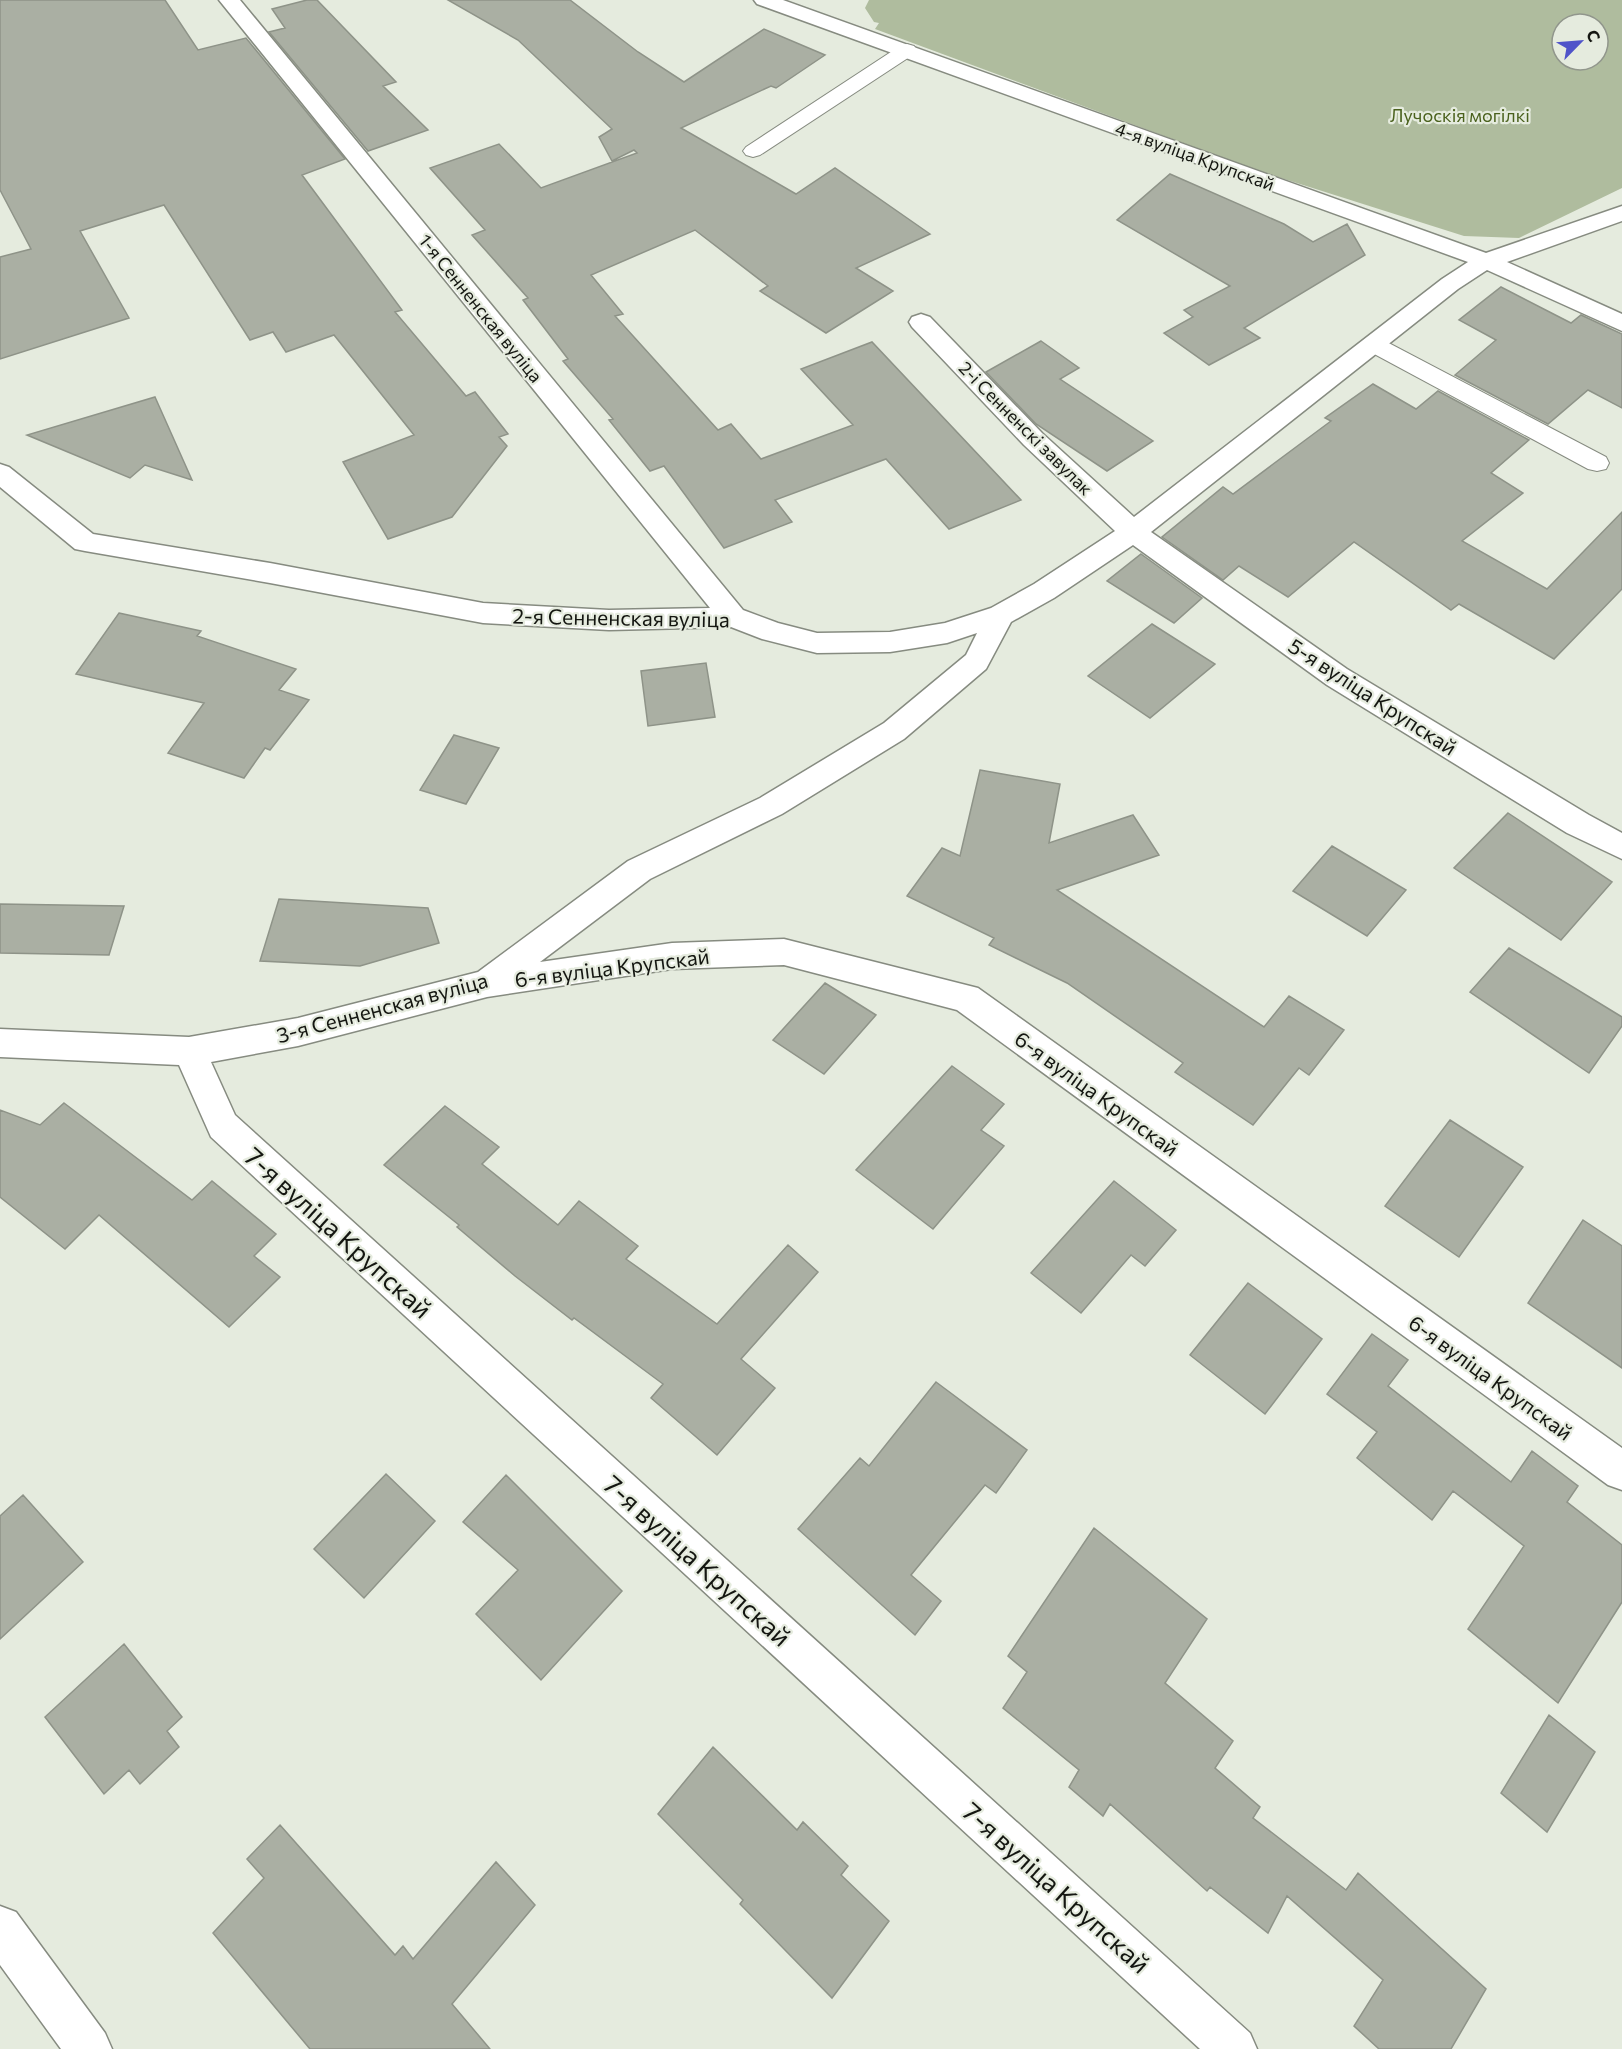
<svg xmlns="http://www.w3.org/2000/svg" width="1622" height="2049" font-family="Commissioner,sans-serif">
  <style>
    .green { fill: #afbc9e; fill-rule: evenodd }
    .building { fill: #aaafa3; stroke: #8e9388; stroke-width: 1.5 }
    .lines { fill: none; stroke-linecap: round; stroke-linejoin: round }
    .lane-casing { stroke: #868b80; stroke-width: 2 }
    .street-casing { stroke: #868b80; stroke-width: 3 }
    .lane { fill: #fff; fill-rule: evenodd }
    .street { fill: #fff; fill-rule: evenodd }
    .labels { text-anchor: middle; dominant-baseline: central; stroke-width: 4.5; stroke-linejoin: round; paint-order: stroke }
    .far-park-label { font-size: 18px; fill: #4a611d; stroke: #e5ebde }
    .far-street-label { font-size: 18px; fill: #141611; stroke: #e5ebde }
    .street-label { font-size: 21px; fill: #141611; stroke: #e5ebde }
    .near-street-label { font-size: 26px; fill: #141611; stroke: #e5ebde }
  </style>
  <rect width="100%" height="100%" fill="#e5ebde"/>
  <path class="green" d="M869,0H1622V188L1519,238L1464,236L1259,171L875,29L879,23L874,22L865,8ZM1562,24H1598V60H1562Z"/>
  <path class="building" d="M0,0H165L198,50L246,38L345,159L302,175L402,310L395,312L466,396L475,392L508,434L499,437L507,446L452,517L388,539L343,462L414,435L334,335L286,352L273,332L250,340L164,205L80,231L129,318L0,359V257L31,249L0,190Z
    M307,0H317L396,82L383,86L428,130L368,151L269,32L285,28L272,9Z
    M448,0H570L638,52L684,82L764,29L825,55L776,88L771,86L681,128L796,194L835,168L930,234L856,268L893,291L826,333L760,291L768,286L695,230L591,275L623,314L615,316L718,430L731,424L761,459L853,425L801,369L872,342L1021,500L949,529L886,459L775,500L792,522L724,548L664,466L650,471L609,420L613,419L563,361L568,359L523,300L528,298L472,235L485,230L430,168L499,144L541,188L637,153L634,150L612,161L599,137L612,129L518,40Z
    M1170,174L1284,224L1313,242L1347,224L1365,255L1244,328L1260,338L1209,365L1164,333L1193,317L1184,310L1230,286L1117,220Z
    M1501,287L1571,323L1581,315L1622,334V408L1588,390L1548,424L1455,375L1496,340L1459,320Z
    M1041,341L1079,368L1060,379L1153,441L1107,471L1036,424L986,372Z
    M1373,384L1416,409L1438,391L1529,440L1491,473L1523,493L1462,541L1547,589L1622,512V589L1554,659L1459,604L1451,610L1354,542L1288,597L1239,566L1223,580L1162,537L1223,487L1233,494L1331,421L1325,418Z
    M155,397L192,480L145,465L130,478L27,435Z
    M1141,554L1202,598L1174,623L1107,581Z
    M119,613L201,631L197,636L296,669L279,690L309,700L270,750L265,748L244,778L168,753L204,703L76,674Z
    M1152,624L1215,664L1150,718L1088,676Z
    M706,663L715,717L648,726L641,671Z
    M454,735L499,748L466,804L420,790Z
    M980,770L1060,784L1049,843L1133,815L1159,855L1057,890L1264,1027L1289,996L1344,1030L1309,1075L1299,1068L1253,1125L1175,1072L1183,1063L1067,983L989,945L994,938L907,896L942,848L960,856Z
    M1508,813L1612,882L1561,940L1454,868Z
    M1332,846L1406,890L1367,936L1293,891Z
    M279,899L428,908L439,943L360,966L260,961Z
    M0,904L124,906L109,955L0,953Z
    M1509,948L1622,1017V1026L1589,1073L1470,992Z
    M825,983L876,1015L824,1074L773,1040Z
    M952,1066L1004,1104L981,1130L1004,1146L933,1229L856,1170Z
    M64,1103L192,1200L212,1181L276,1234L254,1256L280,1277L229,1327L99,1215L65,1249L0,1197V1110L40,1125Z
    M445,1106L499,1147L482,1164L558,1225L579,1201L638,1246L626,1259L717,1324L788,1245L818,1272L741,1359L775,1388L717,1455L651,1398L663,1384L574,1318L572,1320L515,1276L457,1227L459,1225L384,1165Z
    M1450,1120L1523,1167L1459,1257L1385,1206Z
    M1114,1181L1176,1230L1145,1266L1131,1255L1081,1313L1031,1273Z
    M1583,1220L1622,1246V1368L1528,1303Z
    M1248,1283L1322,1339L1265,1414L1190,1355Z
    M1372,1334L1408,1360L1388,1386L1511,1482L1532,1451L1578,1486L1567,1502L1622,1545V1602L1558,1703L1468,1629L1524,1546L1453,1491L1432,1520L1357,1458L1377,1432L1327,1394Z
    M936,1382L1027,1450L996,1493L985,1485L911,1575L941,1601L915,1635L798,1529L860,1458L869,1466Z
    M386,1474L435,1521L364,1598L314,1549Z
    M506,1475L622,1591L541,1680L476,1614L518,1570L463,1522Z
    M23,1495L83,1562L0,1639V1516Z
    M1094,1528L1207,1619L1165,1683L1233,1741L1215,1768L1260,1807L1253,1818L1346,1890L1358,1873L1486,1989L1451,2049H1379L1354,2026L1383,1980L1287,1896L1268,1933L1210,1887L1207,1891L1110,1804L1103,1816L1069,1787L1079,1770L1003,1708L1027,1672L1008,1656Z
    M124,1644L182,1717L167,1731L179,1747L140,1784L129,1770L104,1794L45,1717Z
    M1549,1715L1595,1752L1547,1832L1501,1793Z
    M713,1747L797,1830L803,1822L848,1866L841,1875L889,1921L832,1998L740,1904L743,1900L658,1814Z
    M280,1825L395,1955L403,1946L413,1959L496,1862L535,1905L452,2004L490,2049H310L213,1933L264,1878L247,1859Z"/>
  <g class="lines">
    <g class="lane-casing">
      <path id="lane" d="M907,44L914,46L917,50L914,54L760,155L753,157L746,155L743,151L746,147L900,46Z
        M1373,337L1381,339L1606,457L1609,463L1606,469L1597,471L1588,469L1365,349L1361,344L1365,339Z"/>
    </g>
    <g class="street-casing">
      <path id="street" d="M219,0H240L743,610L778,623L817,633L890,632L945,623L991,608L1034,584L1115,531L1024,445L912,327L909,322L912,317L921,314L930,317L1042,433L1134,517L1442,279L1468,262L757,4L754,0H783L1486,253L1622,206V221L1507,262L1622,314V331L1487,270L1458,289L1151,532L1347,669L1589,815L1622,833V859L1567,833L1327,685L1133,545L1054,598L1011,622L986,669L904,739L782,814L650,879L540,962L672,943L784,939L978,988L1622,1448V1490L1608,1485L957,1010L784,965L672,969L487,997L298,1046L211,1062L235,1115L1250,2033L1257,2049H1200L211,1137L179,1065L0,1057V1029L189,1037L298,1018L478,972L628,861L760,798L884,723L966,655L977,633L947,643L890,652L817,653L762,639L731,627L609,630L483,623L270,583L85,551L75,549L0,487V464L9,467L93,534L270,563L483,603L609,610L710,608Z
        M0,1906L16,1912L105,2033L112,2049H61L0,1965Z"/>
    </g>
    <use href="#lane" class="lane"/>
    <use href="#street" class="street"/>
  </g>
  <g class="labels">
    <g class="far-park-label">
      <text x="1460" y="115">Лучоскія могілкі</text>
    </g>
    <g class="far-street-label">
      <text transform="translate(1195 156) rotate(20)">4-я вуліца Крупскай</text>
      <text transform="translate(481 308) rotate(51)">1-я Сенненская вуліца</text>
      <text transform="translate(1026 428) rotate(45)">2-і Сенненскі завулак</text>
    </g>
    <g class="street-label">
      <text transform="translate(621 617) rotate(1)">2-я Сенненская вуліца</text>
      <text transform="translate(1373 696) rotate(33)">5-я вуліца Крупскай</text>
      <text transform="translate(612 967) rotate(-7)">6-я вуліца Крупскай</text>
      <text transform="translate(382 1007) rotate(-15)">3-я Сенненская вуліца</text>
      <text transform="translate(1097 1093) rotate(36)">6-я вуліца Крупскай</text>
      <text transform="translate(1491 1377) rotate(36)">6-я вуліца Крупскай</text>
    </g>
    <g class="near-street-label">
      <text transform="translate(339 1232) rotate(42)">7-я вуліца Крупскай</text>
      <text transform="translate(698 1560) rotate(42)">7-я вуліца Крупскай</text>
      <text transform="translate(1057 1887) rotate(42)">7-я вуліца Крупскай</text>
    </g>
  </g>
  <g transform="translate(1580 42) rotate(65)"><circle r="28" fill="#e5ebde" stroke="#91968c" stroke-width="1.5"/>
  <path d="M0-4.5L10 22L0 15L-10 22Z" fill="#4f53c9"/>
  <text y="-9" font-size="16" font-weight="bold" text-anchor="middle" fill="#141611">С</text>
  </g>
</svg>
